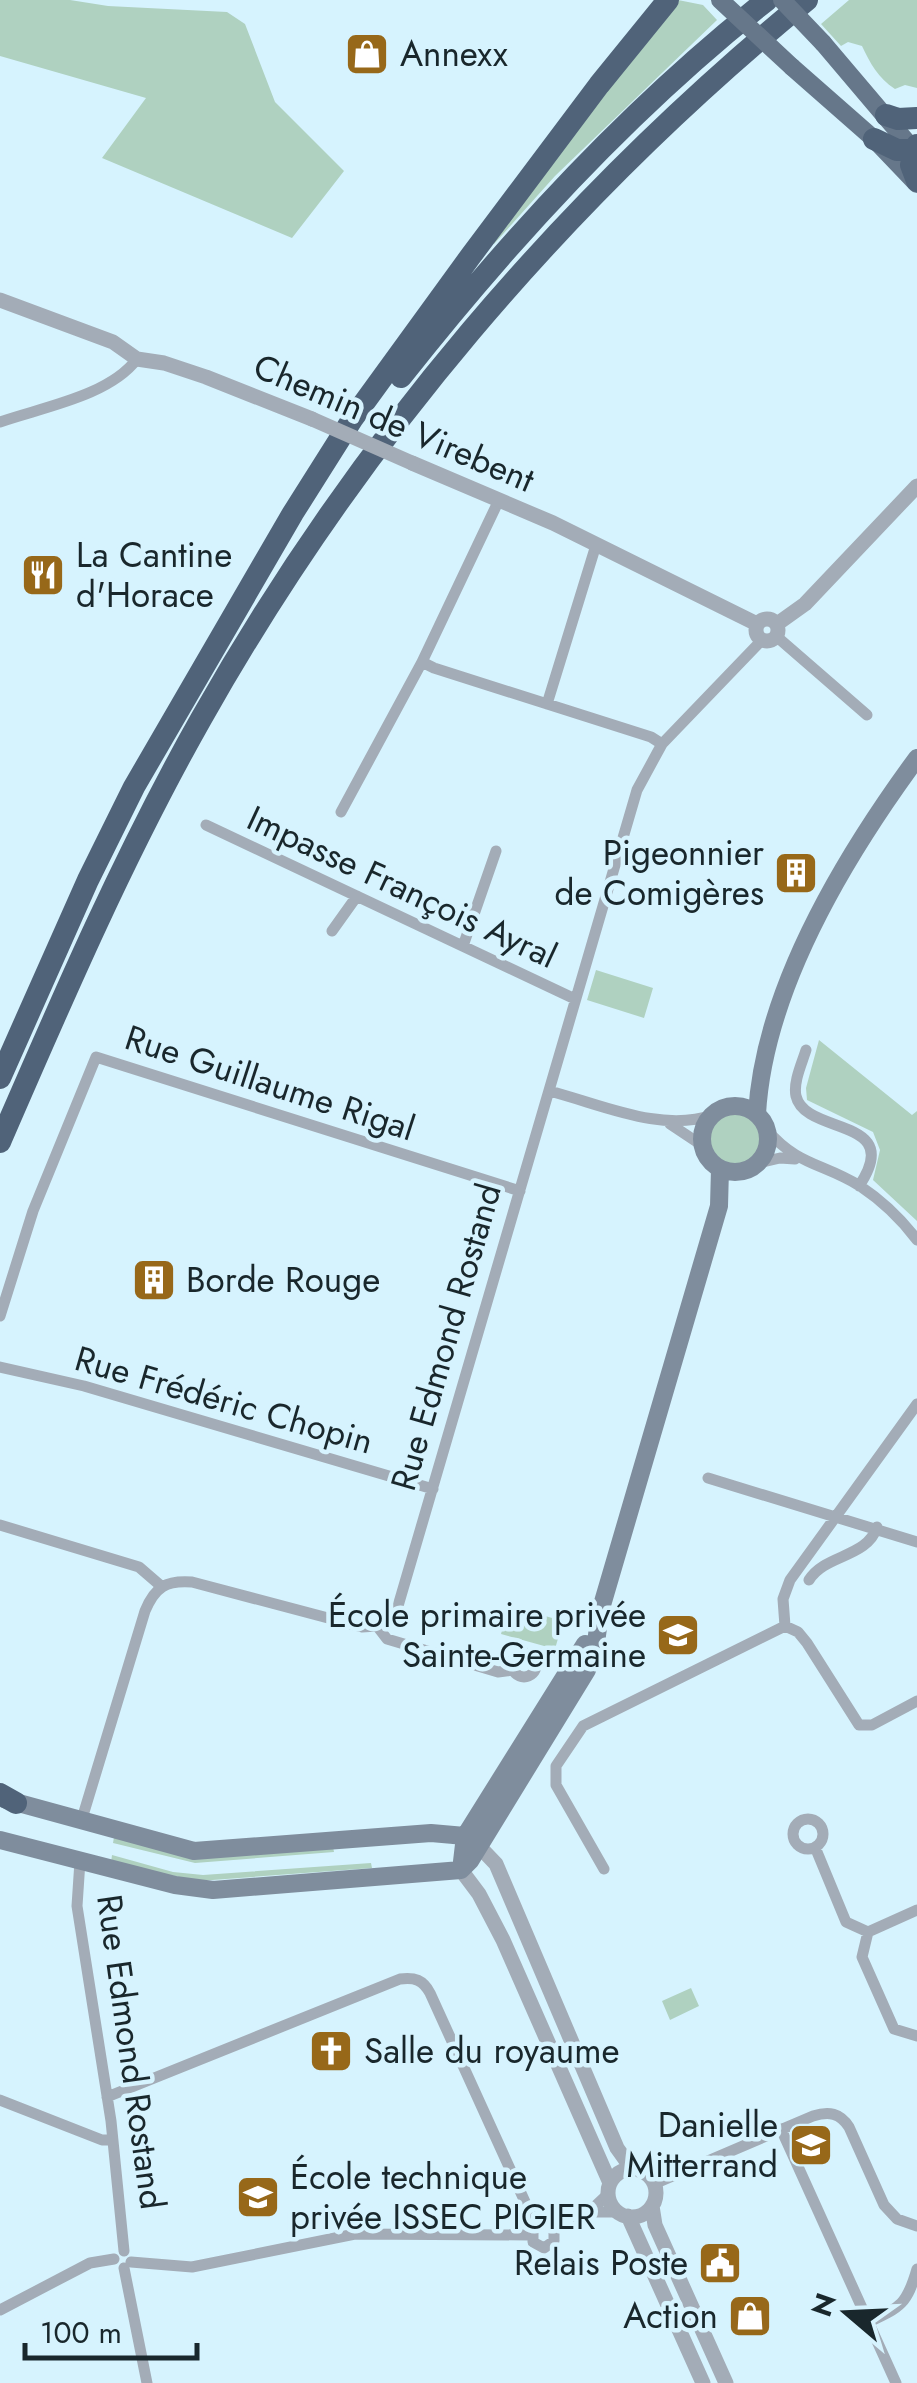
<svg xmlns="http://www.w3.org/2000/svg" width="917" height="2383" font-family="Jost,sans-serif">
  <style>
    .green { fill: #afd1c0 }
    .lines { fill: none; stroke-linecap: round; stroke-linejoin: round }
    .minor { stroke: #a3acb7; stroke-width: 11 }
    .tertiary { stroke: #a3acb7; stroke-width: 15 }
    .secondary { stroke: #7f8d9d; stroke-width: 18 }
    .primary { stroke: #66778a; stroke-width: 18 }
    .motorway { stroke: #506379; stroke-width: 22 }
    .tertiary-bridge { stroke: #a3acb7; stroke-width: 15 }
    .primary-bridge { stroke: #66778a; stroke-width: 18 }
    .labels { text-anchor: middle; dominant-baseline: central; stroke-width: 9; stroke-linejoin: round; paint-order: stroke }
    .poi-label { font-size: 35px; fill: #19272c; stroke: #d6f3fe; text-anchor: start }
    .street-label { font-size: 35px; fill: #19272c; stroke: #d6f3fe }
  </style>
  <rect width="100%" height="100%" fill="#d6f3fe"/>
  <path class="green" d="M0,0H70L108,6L227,12L245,24L275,102L344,171L292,238L102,158L146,98L0,56Z
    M678,0L703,5L717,20L555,176L494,244L493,238Z
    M849,0H917V88L905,85L895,89C878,78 870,63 862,46L848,42L841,46L821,24Z
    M596,970L653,988L644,1018L587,1000Z
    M819,1040L912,1115L917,1111V1221L873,1180L880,1150L873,1132L807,1100L806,1088Z
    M709 1139a27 27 0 1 1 54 0a27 27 0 1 1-54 0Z
    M509,1606L563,1621L555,1649L501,1634Z
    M114,1837L173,1854L333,1847L334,1852L195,1863L113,1843Z
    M112,1855L173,1872L203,1875L371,1863L372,1868L199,1881L111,1863Z
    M691,1988L699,2006L670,2020L662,2001Z"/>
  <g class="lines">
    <path class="minor" d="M0,422C43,407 109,396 137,359
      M776,636L867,715
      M422,662L434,668L651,737L662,744
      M547,704L596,545
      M341,812L422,662L499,500
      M206,825L575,999
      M332,931L357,896
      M463,946L496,851
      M806,1050C802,1063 793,1082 796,1096C805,1136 906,1116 859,1186
      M549,1091C601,1104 660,1133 713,1115
      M670,1124L703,1146
      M767,1130C798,1166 823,1163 860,1186C881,1200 902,1220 917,1240
      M758,1163L780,1158L795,1159
      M0,1316L33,1211L96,1057L520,1191
      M0,1367L84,1386L433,1489
      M708,1478L917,1542
      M0,1525L139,1567L161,1586
      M809,1580C825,1554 867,1558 877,1527
      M377,1626L387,1639L498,1672L513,1670
      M785,1626L783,1599L790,1580L917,1404
      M785,1626L798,1632L807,1643L859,1725H872L917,1701
      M512 1665a12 12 0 1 1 24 0a12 12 0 1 1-24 0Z
      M793 1834a15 15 0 1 1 30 0a15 15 0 1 1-30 0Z
      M81,1822L145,1611C155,1587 166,1580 192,1582L362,1627L377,1626L398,1606L637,790L662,744L762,640
      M815,1847L846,1922L868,1932
      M80,1861L77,1906L111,2121L124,2251
      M604,1869L556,1785V1766L583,1726L785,1626
      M917,1910L868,1932L862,1957L894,2029L917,2036
      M107,2097L400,1979C415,1977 423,1980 430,1993L536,2226
      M0,2100L102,2140H113
      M781,2129L896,2383
      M654,2184L813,2116C829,2111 840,2113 849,2127L884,2205L897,2219L917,2226
      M591,2210L608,2194
      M554,2229L588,2212H618
      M533,2230V2242L544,2248L554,2241V2229
      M131,2262L192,2267L355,2234L531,2235
      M124,2268L147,2383
      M0,2310L90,2263L114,2259
      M869,2322C901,2307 907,2304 917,2269"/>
    <path class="tertiary" d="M0,300L113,342L137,359L164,363L206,377L312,419
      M412,463L553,523L757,624
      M756 630a11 11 0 1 1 22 0a11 11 0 1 1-22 0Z
      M777,624L805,604L917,486
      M473,1840L496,1864L617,2148L632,2169
      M461,1870L479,1894L503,1940L610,2183
      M608 2193a24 24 0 1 1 48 0a24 24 0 1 1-48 0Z
      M652,2206L655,2225L726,2383
      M628,2216L703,2383"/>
    <path class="secondary" d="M702 1139a33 33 0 1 1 66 0a33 33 0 1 1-66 0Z
      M757,1114C764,990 845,856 917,758
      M4,1799L194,1851L431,1833L465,1836
      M0,1840L175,1885L213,1890L461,1870
      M461,1870L470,1861L587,1670L596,1643L600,1612L719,1206L720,1169
      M461,1870L465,1836L585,1644"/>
    <path class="primary" d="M823,43L917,154
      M792,67L874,139L917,184"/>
    <path class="motorway" d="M886,115L898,119L917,118
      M874,139L897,150H917
      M917,145L911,165L917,181
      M401,377C508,241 630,108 767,0
      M0,1078L88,880L134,787L293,513L353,418L470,257L599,85L668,0
      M0,1142C62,999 124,855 201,719C356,444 563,200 807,0
      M0,1794L16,1803"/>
    <path class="tertiary-bridge" d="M312,419L412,463"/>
    <path class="primary-bridge" d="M720,0L792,67
      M782,0L823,43"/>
  </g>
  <defs>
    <g id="shop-square" transform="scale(2.25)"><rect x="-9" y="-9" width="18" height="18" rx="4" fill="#976819" stroke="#d6f3fe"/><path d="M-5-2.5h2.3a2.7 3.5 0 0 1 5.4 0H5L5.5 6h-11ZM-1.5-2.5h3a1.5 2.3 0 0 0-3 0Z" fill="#fff"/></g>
    <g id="restaurant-square" transform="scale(2.25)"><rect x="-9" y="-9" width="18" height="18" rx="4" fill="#976819" stroke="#d6f3fe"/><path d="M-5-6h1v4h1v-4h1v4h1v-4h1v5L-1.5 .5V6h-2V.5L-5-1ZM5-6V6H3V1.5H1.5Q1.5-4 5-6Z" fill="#fff"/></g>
    <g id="building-square" transform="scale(2.25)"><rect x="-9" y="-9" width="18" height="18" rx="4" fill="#976819" stroke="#d6f3fe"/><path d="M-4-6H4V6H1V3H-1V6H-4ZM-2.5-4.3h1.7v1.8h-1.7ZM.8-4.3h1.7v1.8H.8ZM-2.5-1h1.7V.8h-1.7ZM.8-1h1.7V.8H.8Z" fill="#fff"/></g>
    <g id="school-square" transform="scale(2.25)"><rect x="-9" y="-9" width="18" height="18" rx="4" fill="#976819" stroke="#d6f3fe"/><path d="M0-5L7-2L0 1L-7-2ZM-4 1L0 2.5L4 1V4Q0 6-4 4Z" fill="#fff"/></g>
    <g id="church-square" transform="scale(2.25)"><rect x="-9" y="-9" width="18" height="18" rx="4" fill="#976819" stroke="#d6f3fe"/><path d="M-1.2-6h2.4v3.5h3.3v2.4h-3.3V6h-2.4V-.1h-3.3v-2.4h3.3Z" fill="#fff"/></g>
    <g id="university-square" transform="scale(2.25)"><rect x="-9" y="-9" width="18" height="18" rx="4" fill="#976819" stroke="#d6f3fe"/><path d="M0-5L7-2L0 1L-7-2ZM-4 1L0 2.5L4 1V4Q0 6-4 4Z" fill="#fff"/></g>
    <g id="civic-square" transform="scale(2.25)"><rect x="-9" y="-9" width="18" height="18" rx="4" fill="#976819" stroke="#d6f3fe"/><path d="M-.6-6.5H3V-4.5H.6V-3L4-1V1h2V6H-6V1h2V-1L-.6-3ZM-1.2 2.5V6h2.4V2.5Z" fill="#fff"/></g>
  </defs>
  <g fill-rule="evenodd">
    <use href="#shop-square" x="367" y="54"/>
    <use href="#restaurant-square" x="43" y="575"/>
    <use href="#building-square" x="796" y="873"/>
    <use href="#building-square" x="154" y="1280"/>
    <use href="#school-square" x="678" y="1635"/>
    <use href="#church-square" x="331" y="2051"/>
    <use href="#school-square" x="811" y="2145"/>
    <use href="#university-square" x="258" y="2197"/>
    <use href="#civic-square" x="720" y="2263"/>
    <use href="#shop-square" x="750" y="2316"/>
  </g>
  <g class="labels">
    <g class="poi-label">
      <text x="400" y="54">Annexx</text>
      <text x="76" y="555">La Cantine<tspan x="76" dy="40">d'Horace</tspan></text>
      <text x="764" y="853" text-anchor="end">Pigeonnier<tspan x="764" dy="40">de Comigères</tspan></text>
      <text x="186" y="1280">Borde Rouge</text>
      <text x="646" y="1615" text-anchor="end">École primaire privée<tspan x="646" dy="40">Sainte-Germaine</tspan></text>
      <text x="364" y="2051">Salle du royaume</text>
      <text x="778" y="2125" text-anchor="end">Danielle<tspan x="778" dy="40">Mitterrand</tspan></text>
      <text x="290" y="2177">École technique<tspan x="290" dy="40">privée ISSEC PIGIER</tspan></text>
      <text x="688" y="2263" text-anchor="end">Relais Poste</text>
      <text x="718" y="2316" text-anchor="end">Action</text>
    </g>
    <g class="street-label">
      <text transform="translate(394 423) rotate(23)">Chemin de Virebent</text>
      <text transform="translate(402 887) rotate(25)">Impasse François Ayral</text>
      <text transform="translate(270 1083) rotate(18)">Rue Guillaume Rigal</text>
      <text transform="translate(446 1337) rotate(-74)">Rue Edmond Rostand</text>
      <text transform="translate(224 1400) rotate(16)">Rue Frédéric Chopin</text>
      <text transform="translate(131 2052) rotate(82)">Rue Edmond Rostand</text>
    </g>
  </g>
  <g transform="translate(847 2313) rotate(289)" stroke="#d6f3fe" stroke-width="8" paint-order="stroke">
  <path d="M0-8L18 38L0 25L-18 38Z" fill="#19272c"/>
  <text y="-15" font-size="28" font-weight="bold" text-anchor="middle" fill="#19272c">N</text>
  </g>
  <path d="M25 2343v15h172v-15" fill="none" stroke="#19272c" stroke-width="5"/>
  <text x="40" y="2343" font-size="30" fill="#19272c" stroke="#d6f3fe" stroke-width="8" paint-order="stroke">100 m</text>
</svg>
